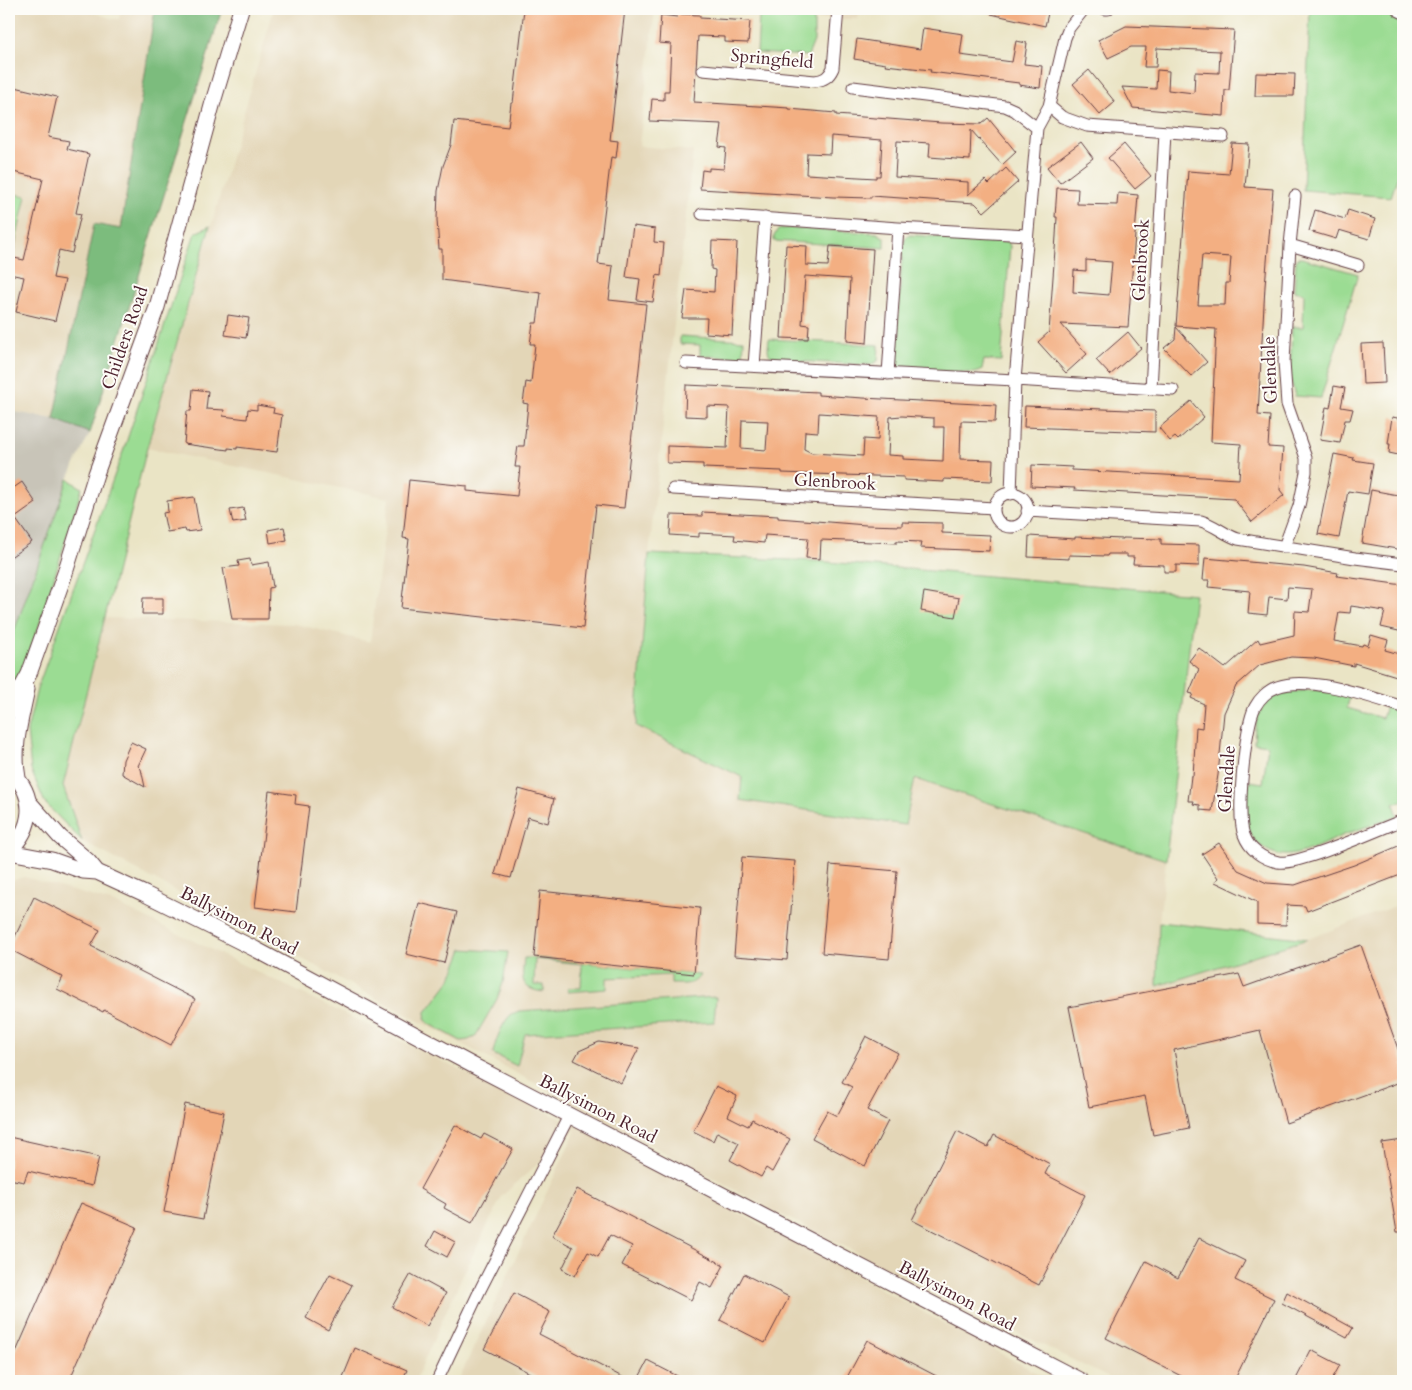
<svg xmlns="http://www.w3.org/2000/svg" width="1412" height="1390" font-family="Cardo,serif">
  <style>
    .built { fill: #e3d6b7 }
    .industrial { fill: #c8c4b8 }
    .green { fill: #9bdc93; stroke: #727e5f }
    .forest { fill: #7cbc7d; stroke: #636e54 }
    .building { fill: #f3af82; fill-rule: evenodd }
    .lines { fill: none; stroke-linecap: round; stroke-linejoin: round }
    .minor-casing { stroke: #623d42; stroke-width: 13 }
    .tertiary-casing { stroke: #623d42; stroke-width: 16 }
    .secondary-casing { stroke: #623d42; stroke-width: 17 }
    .minor { stroke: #fff; stroke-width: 11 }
    .tertiary { stroke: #fff; stroke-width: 14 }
    .secondary { stroke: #fff; stroke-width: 15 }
    .labels { text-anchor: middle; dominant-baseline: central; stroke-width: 4; stroke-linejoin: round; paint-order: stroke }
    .street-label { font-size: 18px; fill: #4a1f2b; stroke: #fdfcf7 }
  </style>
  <rect width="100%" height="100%" fill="#fdfcf7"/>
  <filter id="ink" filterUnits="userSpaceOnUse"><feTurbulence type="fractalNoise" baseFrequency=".02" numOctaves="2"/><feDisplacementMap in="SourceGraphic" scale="10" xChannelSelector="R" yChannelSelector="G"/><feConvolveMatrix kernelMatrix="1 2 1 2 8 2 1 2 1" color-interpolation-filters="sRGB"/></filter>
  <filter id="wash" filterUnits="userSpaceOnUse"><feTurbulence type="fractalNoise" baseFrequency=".0096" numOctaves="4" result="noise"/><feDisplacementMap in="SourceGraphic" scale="20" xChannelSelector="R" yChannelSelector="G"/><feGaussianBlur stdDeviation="1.12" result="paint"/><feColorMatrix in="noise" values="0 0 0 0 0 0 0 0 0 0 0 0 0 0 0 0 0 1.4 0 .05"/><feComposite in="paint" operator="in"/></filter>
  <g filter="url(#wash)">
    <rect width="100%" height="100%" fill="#eae4c5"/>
    <path class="built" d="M9,9H82L113,19H119L121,9H155L121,230L94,224L54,419L9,411Z
      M274,9H655L639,146L693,151L649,554L636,726L742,777L740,800L915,779L1166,860L1159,922L1157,986L1308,939L1403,903V1381H1115L778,1213L82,841L63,786L105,618L295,624L370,642L389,498L147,448Z
      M739,9H860L858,19H792L755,16Z
      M24,877L115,903L578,1127L1052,1381H458L577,1128L502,1196L459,1283L415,1381H9V881Z"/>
    <path class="industrial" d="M9,411L54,419L90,433L68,479L9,646Z"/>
    <path class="green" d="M1310,9H1385L1403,18V159L1391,197L1303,190Z
      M759,15L792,19L814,15V41L808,56L757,53Z
      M9,193L26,196L14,250L9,249Z
      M210,226L147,448L63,786L82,841L45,803L31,770L27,731L37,689L125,446L195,233Z
      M786,228L877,233L885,238V248L774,241V236L778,230Z
      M910,235L1003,241L1008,242L1010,246L1001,361L984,360L982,370L975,373L899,369L895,359L903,245L906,237Z
      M1298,258H1302L1358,274L1321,398L1295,396L1290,377L1292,327H1303L1304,293L1294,291L1296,261Z
      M680,336L744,340L743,358L703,356L700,355V345L680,344Z
      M769,339L879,345L878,361L870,365L775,360C766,354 768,349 769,339Z
      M68,479L82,488L38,629L14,692L9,699V646Z
      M649,554L816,561L1195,594L1166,860L915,779L905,825L740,800L742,777L636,726Z
      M1317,690L1335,692L1350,696L1347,708L1382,718L1386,706L1403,713V800L1394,804L1398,816C1380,822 1362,828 1344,835C1327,842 1308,853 1289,855C1267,857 1246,838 1245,816C1245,805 1248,792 1249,781L1263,783L1268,745L1254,743C1255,736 1254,729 1256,723C1263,692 1291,691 1317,690Z
      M1159,922L1308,939L1157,986Z
      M463,949L508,952L503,983L497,999L475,1037L468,1040L461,1041L428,1023L425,1018L426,1012L451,979Z
      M524,958H540L700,975C694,986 683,984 671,984V975L607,978V989L568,992L567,990L569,988H581L582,964L535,959L534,985H544V992C519,989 522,979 524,958Z
      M716,997L714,1022L525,1034L517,1066L493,1054C494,1044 503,1020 512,1014C514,1013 517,1012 519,1011Z"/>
    <path class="forest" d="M155,9H222L90,433L54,419L94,224L121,229Z"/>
    <g id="blocks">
      <path class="building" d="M524,9H625L610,140L618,141L616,158L611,157L598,264L613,266L609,300L646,304L624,508L596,505L583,628L401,608L409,539L403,538L409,480L467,486V491L517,496L520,467H515L518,446H524L528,404L523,403L526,382L531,383L535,344H530L533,323H537L541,293L442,280V249H439L437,220L438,191L443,166L451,145L454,121L508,127L511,103H513Z
        M992,9H1049L1045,26L991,14Z
        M677,14L700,15V18L750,21L748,43L725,42V37L698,36L694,102L789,108V109L836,113V115L941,123L981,124L988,118L1016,152L1002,165L971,130L970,160L929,157L930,143L897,141L895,177L968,182V195L985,180L989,184L1006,168L1018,182L984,212L975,203L871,196V198L833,197L700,189L702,170L709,171V168L724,169L726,148L719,147L722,124L650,121L652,99L664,100V91H669L671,44L659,43L661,15L677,17ZM831,136L882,140L880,176H876V178L806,174L807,153L830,154Z
        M1126,26L1234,30L1229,90H1225L1224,116L1133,108L1122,87L1156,89L1157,70L1169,71L1168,90L1194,93L1195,72L1219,73L1220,51L1157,48L1156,67H1144L1146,47H1131L1108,58L1098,40Z
        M923,28L963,34L960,55L1012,62L1016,41L1027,43L1024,64L1042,66L1040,88L1019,85V83L930,72L931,70L885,65L886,64L854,59L857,39L920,49Z
        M1089,70L1115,102L1100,115L1073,84Z
        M1256,73L1295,74L1294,96H1255Z
        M15,87L57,97L48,137L69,141L67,149L89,154L76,213L81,214L72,253L59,250L53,278L65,280L55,321L16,312L24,277L9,274V257L24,260L43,179L9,171V116Z
        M1081,142L1093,158L1060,183L1047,167Z
        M1232,143L1249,144L1245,187L1273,189L1265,286L1258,415L1270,416L1268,447L1283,448L1280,490L1284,495L1252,522L1234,499L1074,490L1075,488L1031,486L1032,465L1072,467V470L1239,479L1241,444L1211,442L1216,329L1176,326L1188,171L1229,174ZM1202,255L1231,257L1229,283H1226L1225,305H1198Z
        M1124,144L1151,176L1135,189L1108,158Z
        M1057,188L1078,189L1077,204L1117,205L1118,193L1138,195L1128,327L1061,324L1087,354L1066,373L1038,342L1049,332L1056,236L1057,217H1055ZM1086,260L1112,262L1109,295L1073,292L1074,270L1086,271Z
        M1315,210L1345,219L1348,210L1375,219L1369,239L1339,230L1336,239L1309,231Z
        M633,226L655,229L654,242L664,243L661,276L657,275L653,302L637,300L640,279L626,277Z
        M712,241L737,242L732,335L706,333L707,318H682L686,290L714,292L715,270L711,269Z
        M786,245L807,246L806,265L828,266L830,246L873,249L867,343L847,341L850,279L805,276L802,324L809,325L808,339L781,338Z
        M228,315L249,318L246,338L225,335Z
        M1176,327L1207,362L1191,376L1164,348L1175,339Z
        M1128,332L1141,348L1110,375L1096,360Z
        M1383,343L1385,383L1363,384L1361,344Z
        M686,385L774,389V390L818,392V395L863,398L996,405L995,422L961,421L960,459L993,460L992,481L944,479V482L904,480V477L782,473V471L703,468V464L667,463V446L727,448L729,407L707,406V417L685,416ZM819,413L879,417L878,440L864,439L863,456L812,453L804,449L805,431L818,432ZM902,416L934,418V427H944L943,461L903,459V456L888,455L890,417ZM742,420L768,421L766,450L741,448Z
        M1334,386L1345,388L1341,407L1353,409L1350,420H1345L1340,443L1320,440L1326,407L1330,408Z
        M193,389L208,391L206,409L224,410L223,416L247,419L248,409L257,410V405L274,408L273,413L282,415L277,452L237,447V449L228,448V450L184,444L187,411H191Z
        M1191,401L1204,417L1178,440L1175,437L1170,441L1159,428Z
        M1025,406L1155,411V432L1024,427Z
        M1392,417L1403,419V456L1389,453L1390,444H1388Z
        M1334,454L1354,458L1353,460L1373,463L1368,494L1348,491L1339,538L1318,534Z
        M22,482L36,503L15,518L32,542L9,558V491Z
        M1371,490L1403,496V550L1362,543Z
        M194,497L200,530L186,532L185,529L167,532L163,513L168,512L167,501Z
        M243,508L246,521L233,523L230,510Z
        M702,512L778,516V518L866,525L902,526V522L942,523V533L990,535L989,551L920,548L921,542L897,541V543L821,540L820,559L806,558L808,538L765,535L764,543L734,540L735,535L699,533V537L670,535L671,515L702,516Z
        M284,527L287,540L270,543L268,530Z
        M1029,536L1075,539V537L1123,539V538L1161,539V544L1199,545V566L1176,565V572H1164V565L1133,564L1134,557H1127V554H1108L1107,556L1069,555V559L1028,557Z
        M1205,558L1304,567L1338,573L1337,576L1403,585V632L1381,627L1385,611L1351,606L1350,613L1339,612L1334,641L1362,646L1363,644L1368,646L1371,635L1388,640L1385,650L1403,655V678L1354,663V666L1314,658L1291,657L1260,665L1236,686L1224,713L1218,775L1212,811L1200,810V805L1193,804L1194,801H1188L1191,776H1193L1196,727L1202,728L1204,704L1191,698L1193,694L1189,693L1199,669L1189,661L1199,648L1225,668L1258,639L1260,643L1294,635L1295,611L1309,612L1312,589L1288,587L1287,599L1269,597L1267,615L1248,613L1250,591L1208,587L1209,580H1203Z
        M250,559L251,565L269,562L273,587L269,588L268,619H232L223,568L239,566L238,561Z
        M924,592L959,598L955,617L921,611Z
        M143,598H163V614H142Z
        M131,742L146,749L138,766L141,769L145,787L122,774L123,760Z
        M519,789L554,799L548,823L528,817L511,878L495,874Z
        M269,791L296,795L295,804L309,806L296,912L255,907Z
        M1219,843L1238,870L1267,883L1295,885L1354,865L1403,844V874L1307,911L1305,906L1287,905L1286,925L1257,924V902L1215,882L1218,878L1202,854Z
        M742,857L795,861L787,960L734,956Z
        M830,865L897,871L889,959L822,953Z
        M540,891L700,908L694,974L534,957Z
        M34,897L100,930L91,946L195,999L171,1045L104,1010L103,1012L57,989L63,977L9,949Z
        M419,903L457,912L444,963L406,954Z
        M1361,945L1403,1063V1081L1286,1123L1260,1030L1174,1050L1189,1128L1153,1135L1145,1096L1089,1107L1069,1007L1239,974L1244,987Z
        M866,1036L898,1053L867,1110L888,1121L865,1166L812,1138L827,1111L837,1116L852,1087L842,1082Z
        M599,1042L639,1048L621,1083L574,1060L579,1051Z
        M716,1086L737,1096L728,1116L748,1126L752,1119L790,1139L772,1172L766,1168L761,1177L730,1160L739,1143L717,1132L713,1141L693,1131Z
        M185,1104L224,1112L203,1219L164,1212Z
        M455,1125L481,1139L484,1134L513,1149L472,1223L444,1208L446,1204L420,1189Z
        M957,1131L988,1147L994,1135L1050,1164L1045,1174L1085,1195L1039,1285L912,1220Z
        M9,1137L99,1157L92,1186L28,1171L24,1182L9,1179Z
        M1403,1140V1232H1397L1382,1143Z
        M577,1189L724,1265L712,1288L700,1282L691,1300L622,1265L632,1246L610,1235L598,1257L588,1252L575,1276L562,1269L573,1247L552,1236Z
        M81,1203L137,1227L69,1381H9V1368Z
        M435,1231L455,1242L447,1257L427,1246Z
        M1199,1238L1245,1261L1235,1280L1274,1299L1234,1381H1191L1106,1338L1146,1261L1178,1278Z
        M330,1274L352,1285L328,1330L306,1318Z
        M411,1274L446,1293L427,1326L392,1307Z
        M744,1274L789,1297L765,1343L720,1320Z
        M1287,1292L1353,1328L1347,1338L1282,1303Z
        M514,1293L550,1312L539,1334L630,1381H545L484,1349Z
        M867,1340L946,1381H845Z
        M355,1348L407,1370L402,1381H352L343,1377Z
        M1311,1350L1340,1365L1331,1381H1295Z
        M648,1361L687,1381H637Z"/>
    </g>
  </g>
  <g filter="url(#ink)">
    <use href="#blocks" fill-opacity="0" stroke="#623d42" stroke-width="1"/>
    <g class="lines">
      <g class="minor-casing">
        <path id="minor" d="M1105,9H1108
          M703,70L815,81C824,80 829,77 833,68L838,9
          M853,87L1005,106L1014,110L1037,128
          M1049,106L1062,117L1087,126L1223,136
          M702,214L898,228L1027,235
          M1290,245L1358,265
          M686,363L1015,380L1173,390
          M754,366L765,218
          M888,374L898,228
          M1151,389L1165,132
          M673,489L994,508
          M994 510a17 17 0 1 1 34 0a17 17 0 1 1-34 0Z
          M1011,494L1015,380L1037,128L1049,106L1065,38L1069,28L1084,9
          M1027,511L1201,521C1215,525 1225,535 1238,539L1355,558L1403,564
          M1284,547L1299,506L1306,472V458L1287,404L1284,362L1290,245L1295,196
          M1403,707C1370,697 1310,675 1277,687C1268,690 1259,699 1255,707C1245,726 1236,815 1244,835C1249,849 1262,859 1278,862C1298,866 1380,829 1403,820
          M437,1381L481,1288L570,1114"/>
      </g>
      <g class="tertiary-casing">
        <path id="tertiary" d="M1399,9L1403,11"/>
      </g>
      <g class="secondary-casing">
        <path id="secondary" d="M9,711L29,674L65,573L96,474L157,307L213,102L241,9
          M18,778C12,747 21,719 27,689
          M28,801L60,837L88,861L97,872
          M9,851C33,828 37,797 12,773
          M9,852L52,860L83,871L97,872L145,894L255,949L474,1066L1081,1381"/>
      </g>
      <use href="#minor" class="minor"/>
      <use href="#tertiary" class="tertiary"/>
      <use href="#secondary" class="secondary"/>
    </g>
  </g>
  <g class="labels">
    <g class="street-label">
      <text transform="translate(772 59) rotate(5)">Springfield</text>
      <text transform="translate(1141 260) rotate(-87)">Glenbrook</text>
      <text transform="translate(125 338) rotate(-71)">Childers Road</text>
      <text transform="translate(1270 370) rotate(-92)">Glendale</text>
      <text transform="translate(835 482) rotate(3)">Glenbrook</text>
      <text transform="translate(1227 779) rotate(-86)">Glendale</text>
      <text transform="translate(239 921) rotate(27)">Ballysimon Road</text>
      <text transform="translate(598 1109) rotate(27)">Ballysimon Road</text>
      <text transform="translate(957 1296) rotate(28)">Ballysimon Road</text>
    </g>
  </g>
  <rect width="1412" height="1390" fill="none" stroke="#fdfcf7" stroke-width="30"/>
</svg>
